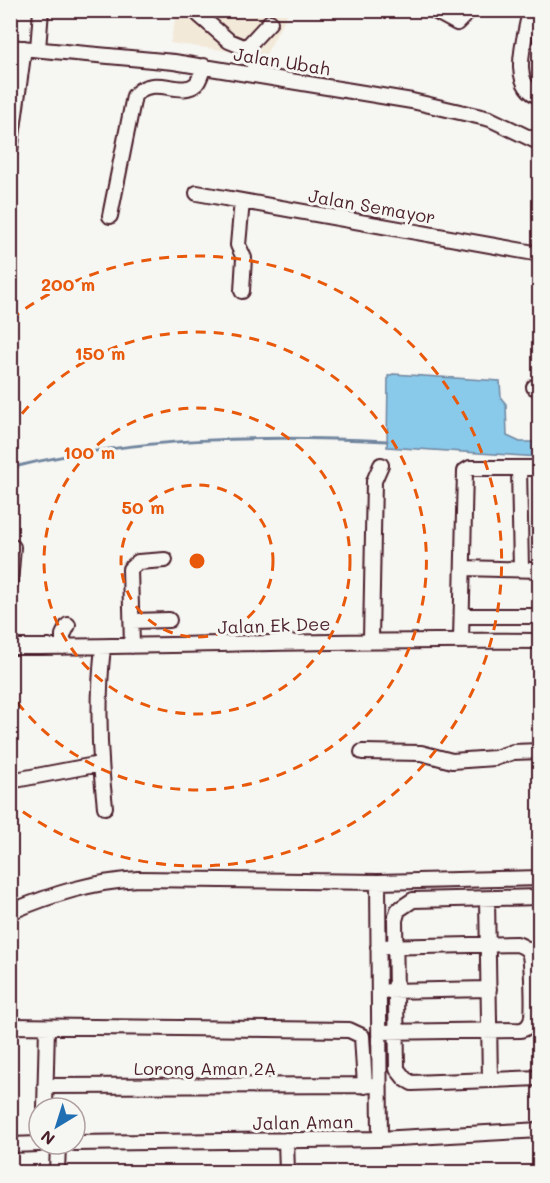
<svg xmlns="http://www.w3.org/2000/svg" width="550" height="1183" font-family="Mali,sans-serif">
  <style>
    .built { fill: #f3e9d9 }
    .water { fill: #89c9ea; stroke: #70859e; stroke-width: 1.5 }
    .lines { fill: none; stroke-linecap: round; stroke-linejoin: round }
    .stream { stroke: #70859e; stroke-width: 3 }
    .minor-casing { stroke: #4a1f2b; stroke-width: 18 }
    .minor { stroke: #f6f6f2; stroke-width: 14 }
    .ring { fill: none; stroke: #e8590c; stroke-width: 3; stroke-dasharray: 10 8 }
    .labels { text-anchor: middle; dominant-baseline: central; stroke-width: 6; stroke-linejoin: round; paint-order: stroke }
    .street-label { font-size: 18px; fill: #4a1f2b; stroke: #f6f6f2 }
    .centre { fill: #e8590c; stroke: #f6f6f2; stroke-width: 3 }
    .ring-label { font-size: 18px; text-anchor: middle; font-weight: bold; fill: #e8590c; stroke: #f6f6f2; stroke-width: 6; stroke-linejoin: round; paint-order: stroke }
  </style>
  <rect width="100%" height="100%" fill="#f6f6f2"/>
  <filter id="ink" filterUnits="userSpaceOnUse"><feTurbulence type="fractalNoise" baseFrequency=".0167" numOctaves="2"/><feDisplacementMap in="SourceGraphic" scale="12" xChannelSelector="R" yChannelSelector="G"/><feConvolveMatrix kernelMatrix="1 2 1 2 8 2 1 2 1" color-interpolation-filters="sRGB"/></filter>
  <g filter="url(#ink)">
    <path class="built" d="M177,11H289L265,56L170,43Z"/>
    <path class="water" d="M393,374L500,381L501,398L506,404L507,436L520,442H539V457L387,447L388,376Z"/>
    <g class="lines">
      <path class="stream" d="M10,465L18,466C138,437 264,435 387,441"/>
      <g class="minor-casing">
        <path id="minor" d="M433,10L457,23L470,10
          M530,10C526,37 507,84 540,97
          M199,15L229,41L246,48L270,22
          M10,47L174,62L412,101L490,119L540,143
          M246,48L259,75
          M38,49L41,10
          M10,151L24,48
          M197,193L540,254
          M110,216L134,96C152,73 181,98 196,84C200,80 202,71 204,66
          M242,291L244,258L238,245L242,201
          M534,387L540,388
          M519,468L521,569
          M463,568L540,570
          M10,584L13,547
          M462,616H540
          M132,621L169,620
          M371,639L374,481L381,465
          M461,640L465,471L470,468H540
          M132,646L130,569L138,562L165,560
          M10,647C187,646 363,639 540,641
          M63,647V635L68,625
          M103,647C97,701 99,754 105,807
          M362,752L421,753L452,761L495,758L513,752L540,751
          M10,781L100,764
          M378,882L380,1139
          M540,897L413,900L398,910L395,920L397,1069L405,1079L412,1083L540,1078
          M487,899L490,1080
          M10,912C53,894 91,882 138,879L378,882L540,878
          M378,947L517,944C522,946 526,947 529,952C532,960 534,1012 531,1021C529,1026 526,1029 521,1030L379,1032
          M389,991L489,989
          M10,1026L349,1030L362,1036L365,1086
          M45,1086L379,1085
          M45,1108L47,1027
          M286,1140L287,1172
          M75,1143L380,1139L540,1130
          M10,1145L39,1144
          M57,1172L58,1144"/>
      </g>
      <use href="#minor" class="minor"/>
    </g>
  </g>
  <g class="ring">
    <circle cx="197" cy="561" r="76"/>
    <circle cx="197" cy="561" r="153"/>
    <path d="M11 428A229 229 0 1 1 11 694"/>
    <path d="M11 319A305 305 0 1 1 11 803"/>
  </g>
  <g class="labels">
    <g class="street-label">
      <text transform="translate(282 61) rotate(9)">Jalan Ubah</text>
      <text transform="translate(372 206) rotate(10)">Jalan Semayor</text>
      <text transform="translate(274 625) rotate(-2)">Jalan Ek Dee</text>
      <text x="205" y="1068">Lorong Aman 2A</text>
      <text transform="translate(303 1122) rotate(-1)">Jalan Aman</text>
    </g>
  </g>
  <circle cx="197" cy="561" r="9" class="centre"/>
  <g class="ring-label">
    <text x="68" y="291">200 m</text>
    <text x="100" y="360">150 m</text>
    <text x="89" y="459">100 m</text>
    <text x="143" y="514">50 m</text>
  </g>
  <rect width="550" height="1183" fill="none" stroke="#f6f6f2" stroke-width="36"/>
  <rect x="18" y="18" width="514" height="1147" fill="none" stroke="#4a1f2b" stroke-width="2" filter="url(#ink)"/>
  <g transform="translate(57 1126) rotate(218)"><circle r="28" fill="#f6f6f2" stroke="#b1a0a2" stroke-width="1.5"/>
  <path d="M0-4.5L10 22L0 15L-10 22Z" fill="#1f6fb2"/>
  <text y="-9" font-size="16" font-weight="bold" text-anchor="middle" fill="#4a1f2b">N</text>
  </g>
</svg>
